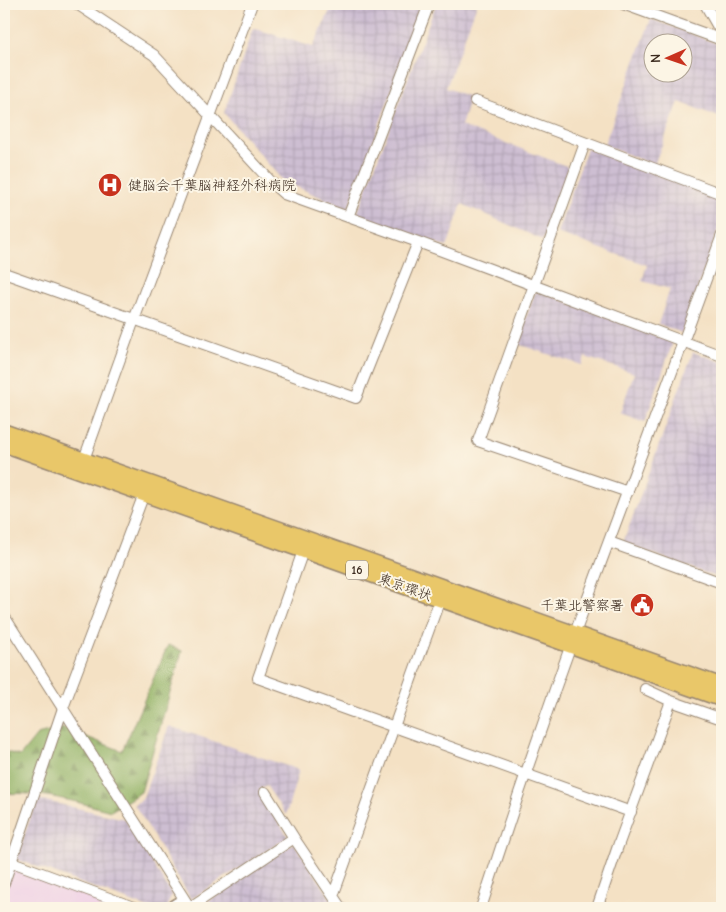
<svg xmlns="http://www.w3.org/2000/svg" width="726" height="912" font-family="'Comic Neue','Klee One',sans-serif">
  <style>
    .built { fill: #efd0e6 }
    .industrial { fill: url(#industrial-grid); fill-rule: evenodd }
    .forest { fill: url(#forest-firs); stroke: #676e42 }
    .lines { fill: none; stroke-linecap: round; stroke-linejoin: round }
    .minor-casing { stroke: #988671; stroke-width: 12 }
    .highway-casing { stroke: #988671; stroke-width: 18 }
    .minor { stroke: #fff; stroke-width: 10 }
    .highway { stroke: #e9c769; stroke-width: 15 }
    .labels { text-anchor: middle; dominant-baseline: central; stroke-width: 4; stroke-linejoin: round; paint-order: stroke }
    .shield { fill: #fcf5e5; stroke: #75675a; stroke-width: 1 }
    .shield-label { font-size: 12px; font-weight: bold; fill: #3b2a1e }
    .poi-label { font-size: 14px; fill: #3b2a1e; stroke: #fcf5e5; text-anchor: start }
    .street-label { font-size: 14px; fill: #3b2a1e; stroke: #fcf5e5 }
  </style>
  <defs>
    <pattern id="industrial-grid" width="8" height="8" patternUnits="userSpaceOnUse" patternTransform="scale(1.25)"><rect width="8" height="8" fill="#cdbed2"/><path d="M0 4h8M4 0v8" fill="none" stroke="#b1a3b4"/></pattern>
    <pattern id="forest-firs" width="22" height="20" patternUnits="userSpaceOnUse" patternTransform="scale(1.25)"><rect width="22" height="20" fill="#93b266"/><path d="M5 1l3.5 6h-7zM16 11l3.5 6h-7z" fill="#799153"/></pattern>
  </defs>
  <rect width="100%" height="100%" fill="#fcf5e5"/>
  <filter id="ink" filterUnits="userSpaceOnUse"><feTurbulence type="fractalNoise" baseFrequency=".02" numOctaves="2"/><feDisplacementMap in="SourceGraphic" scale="10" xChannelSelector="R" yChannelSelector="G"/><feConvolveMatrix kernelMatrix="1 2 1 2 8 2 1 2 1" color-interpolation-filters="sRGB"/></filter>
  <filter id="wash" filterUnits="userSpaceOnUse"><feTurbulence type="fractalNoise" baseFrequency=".0096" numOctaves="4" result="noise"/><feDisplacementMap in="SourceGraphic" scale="20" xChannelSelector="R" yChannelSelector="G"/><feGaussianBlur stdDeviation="1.12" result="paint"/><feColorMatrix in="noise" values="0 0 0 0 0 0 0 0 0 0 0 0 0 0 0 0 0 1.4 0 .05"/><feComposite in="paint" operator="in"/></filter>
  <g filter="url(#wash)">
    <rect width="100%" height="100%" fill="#f4e1c4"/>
    <path class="built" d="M12,866L45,876L44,880L123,908H4V890Z"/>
    <path class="industrial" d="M333,4H353L366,8L367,4H424L348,209L283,181L224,113L253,28L313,47Z
      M436,4H477L446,88L470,97L461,126L569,167L543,240L462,204L447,247L357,214Z
      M651,19L718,44L722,51V118L679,102L654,165L604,145ZM654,42H684V72H654Z
      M587,148L722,199V219L682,333L658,324L670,289L642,281L647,265L557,233Z
      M536,290L673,342L645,422L620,413L634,373L585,357L582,365L517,344Z
      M693,352L722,362V579L623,543Z
      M169,726L299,770L286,815L266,785L259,790L288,837L191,899L134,804L142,800Z
      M37,799L125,819L172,895L166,908H148L16,859Z
      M294,843L337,908H198Z"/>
    <path class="forest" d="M168,645L182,651L141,792L111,811C76,802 41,791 4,794V751L20,756L37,735L64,728L122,751Z"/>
  </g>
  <g filter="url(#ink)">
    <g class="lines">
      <g class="minor-casing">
        <path id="minor" d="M77,4L154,55L275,186L284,194L418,242L722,356
          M623,4L722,40
          M705,4L722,34
          M475,101L722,194
          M585,143L478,441L628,492
          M348,217L429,4
          M4,273L356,398L418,242
          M82,465L134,320L252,4
          M609,542L722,583
          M303,551L258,678L631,812
          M4,616L190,908
          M645,689L671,701L722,719
          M265,792L294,838
          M4,859L136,908
          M4,883L63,708L144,494
          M333,896L440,599
          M173,908L174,905L184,899
          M189,908L294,838L341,908
          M481,908C513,809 547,710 583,611C629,486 677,361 722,235
          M597,908L618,846L671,701"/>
      </g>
      <g class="highway-casing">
        <path id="highway" d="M4,432L722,686
          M4,444L722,699"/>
      </g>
      <use href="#minor" class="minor"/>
      <use href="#highway" class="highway"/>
    </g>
  </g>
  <defs>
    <g id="hospital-disc" transform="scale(1.25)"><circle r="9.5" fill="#c8321e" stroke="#fcf5e5"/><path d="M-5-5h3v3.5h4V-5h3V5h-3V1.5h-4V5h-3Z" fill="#fff"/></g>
    <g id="civic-disc" transform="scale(1.25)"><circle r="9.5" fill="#c8321e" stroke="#fcf5e5"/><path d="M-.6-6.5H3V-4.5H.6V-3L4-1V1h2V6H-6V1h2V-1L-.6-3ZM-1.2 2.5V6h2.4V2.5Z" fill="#fff"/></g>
  </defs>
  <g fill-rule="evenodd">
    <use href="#hospital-disc" x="110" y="185"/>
    <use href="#civic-disc" x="642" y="605"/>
  </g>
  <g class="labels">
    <rect class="shield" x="346" y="560.5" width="22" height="19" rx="4"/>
    <g class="shield-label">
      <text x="357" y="570">16</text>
    </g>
    <g class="poi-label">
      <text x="128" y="185">健脳会千葉脳神経外科病院</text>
      <text x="624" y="605" text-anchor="end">千葉北警察署</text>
    </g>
    <g class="street-label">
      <text transform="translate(405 587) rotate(20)">東京環状</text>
    </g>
  </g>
  <rect width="726" height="912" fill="none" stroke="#fcf5e5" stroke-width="20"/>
  <g transform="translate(668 58) rotate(268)"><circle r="24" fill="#fcf5e5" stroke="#afa495"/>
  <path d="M0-4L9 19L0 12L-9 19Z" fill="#c8321e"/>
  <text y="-8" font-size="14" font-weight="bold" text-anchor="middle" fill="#3b2a1e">N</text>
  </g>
</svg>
